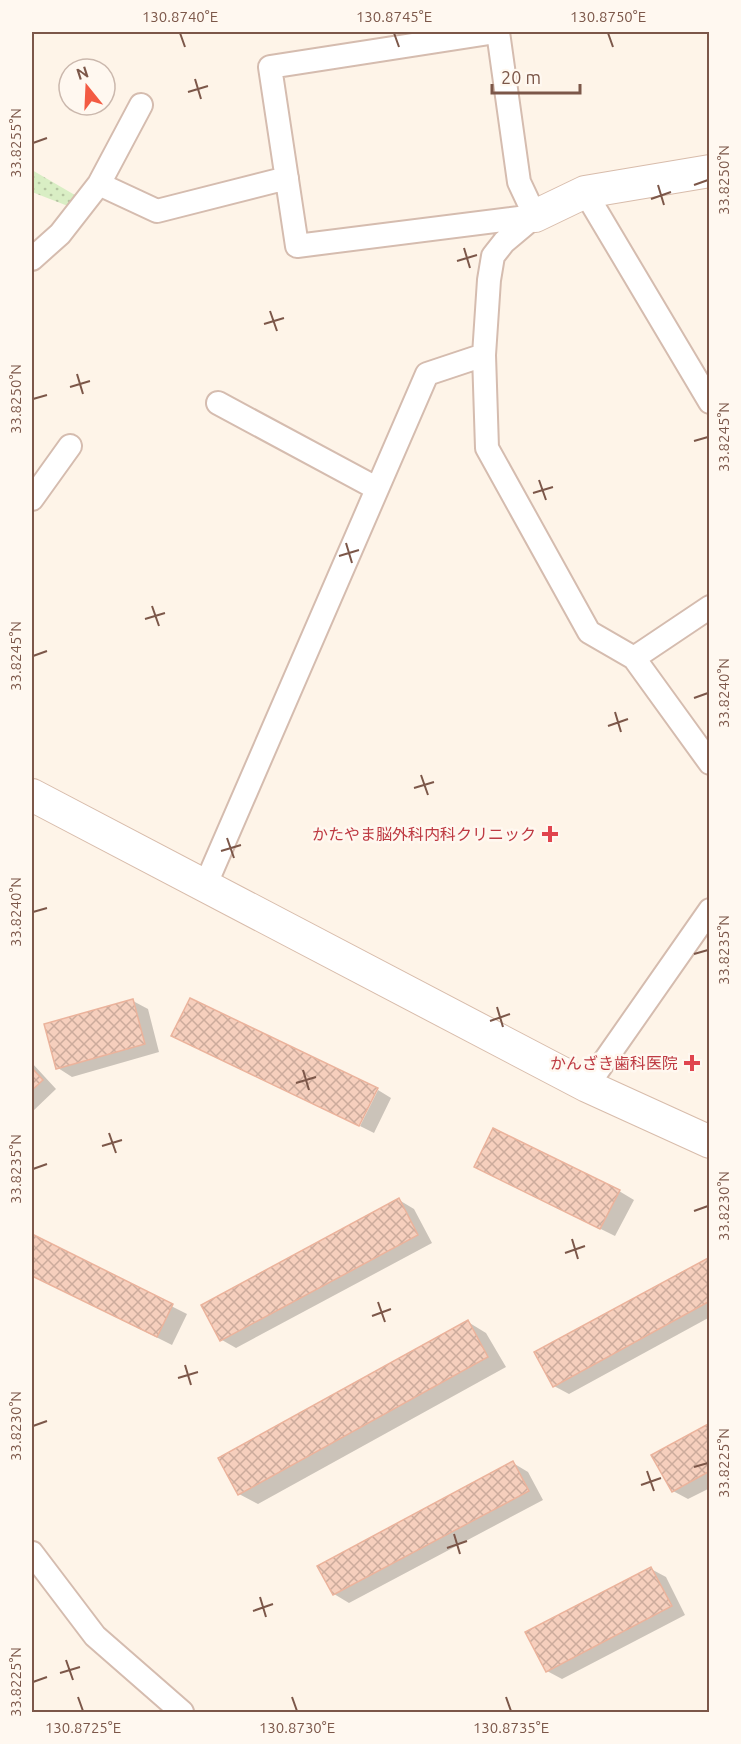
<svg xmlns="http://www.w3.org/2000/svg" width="741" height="1744" font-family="Ubuntu,'Noto Sans JP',sans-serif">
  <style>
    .grass { fill: url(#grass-dots) }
    .shadow { fill: #0003 }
    .building { fill: url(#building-cross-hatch); stroke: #ebb39c; stroke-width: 1.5 }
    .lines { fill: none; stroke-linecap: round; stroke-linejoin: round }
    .street-casing { stroke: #d5bcaf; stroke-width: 26 }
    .secondary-casing { stroke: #d8bcab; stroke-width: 34 }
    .street { stroke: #fff; stroke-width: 22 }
    .secondary { stroke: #fff; stroke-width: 32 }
    .ticks { fill: none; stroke: #7c5749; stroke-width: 2 }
    .health-dot { fill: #e0444e; stroke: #fff8f0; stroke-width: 2 }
    .labels { text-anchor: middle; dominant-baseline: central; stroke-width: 5; stroke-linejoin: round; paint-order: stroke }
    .health-label { font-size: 16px; fill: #be3a42; stroke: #fff8f0; text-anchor: end }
    .neatline { fill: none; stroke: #7c5749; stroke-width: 2 }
    .ticks-label { font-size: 15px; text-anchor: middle; fill: #7c5749 }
  </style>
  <defs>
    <pattern id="grass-dots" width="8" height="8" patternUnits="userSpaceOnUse" patternTransform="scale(1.5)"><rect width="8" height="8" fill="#d9eec4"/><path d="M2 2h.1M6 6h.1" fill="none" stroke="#b5c4a1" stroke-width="1.8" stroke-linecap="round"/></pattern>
    <pattern id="building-cross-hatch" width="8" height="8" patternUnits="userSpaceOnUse" patternTransform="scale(1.5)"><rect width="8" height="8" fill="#f6cfbd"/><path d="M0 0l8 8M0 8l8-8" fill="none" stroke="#ccab9c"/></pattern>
  </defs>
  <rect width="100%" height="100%" fill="#fef4e8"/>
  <path class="grass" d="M32,170L80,198L73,208L32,192Z"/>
  <path class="shadow" d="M133,1001L148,1009L159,1052L72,1077L58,1068Z
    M32,1063L56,1089L32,1112Z
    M378,1090L391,1098L374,1133L360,1126Z
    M476,1167L619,1191L634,1200L615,1236Z
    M399,1200L414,1209L432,1243L236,1348L222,1340Z
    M32,1236L187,1314L172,1345L32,1275Z
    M710,1258V1317L569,1394L554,1386Z
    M468,1322L486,1333L506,1367L258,1504L239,1494Z
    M710,1425V1488L688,1499L673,1491Z
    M513,1463L528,1472L543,1500L349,1603L334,1594Z
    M651,1569L666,1577L685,1615L562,1679L547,1671Z"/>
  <path class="building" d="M190,998L378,1088L359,1126L171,1036Z
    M133,999L145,1044L56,1069L44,1024Z
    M32,1068L43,1080L32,1090Z
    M493,1128L620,1190L600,1229L474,1167Z
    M399,1198L418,1235L220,1341L201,1305Z
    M32,1234L173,1304L157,1337L32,1276Z
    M710,1257V1301L553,1387L534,1352Z
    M468,1320L488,1357L238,1495L218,1458Z
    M710,1423V1471L672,1492L651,1455Z
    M513,1461L529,1491L333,1595L317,1566Z
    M651,1567L672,1606L546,1672L525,1632Z"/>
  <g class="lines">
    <g class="street-casing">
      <path id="street" d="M496,32L270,67L297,246L535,216
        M498,32L519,182L535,216
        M99,184L157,211L287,178
        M585,192L710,402
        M535,216L504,242L493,256L489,280L484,355L487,448L589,632L634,658L710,763
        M32,259L60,234L99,184L141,105
        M218,403L376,488
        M32,499L70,446
        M634,658L710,607
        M205,886L427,374L484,355
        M587,1086L710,910
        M32,1553L95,1636L182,1712"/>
    </g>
    <g class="secondary-casing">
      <path id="secondary" d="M535,216L585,192L710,171
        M32,795L587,1086L710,1142"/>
    </g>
    <use href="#street" class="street"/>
    <use href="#secondary" class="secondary"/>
  </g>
  <path class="ticks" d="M180,33L185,47M394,33L399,47M608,33L613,47M195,79L201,99M188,92L208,86M33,143L47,138M658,185L664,205M694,185L708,180M651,199L671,192M464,248L470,268M457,261L477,255M270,311L277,331M264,324L284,318M77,374L83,394M70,387L90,381M33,399L47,395M694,441L708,437M539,480L546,500M533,493L553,487M346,543L352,563M339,556L359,550M152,606L159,626M145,619L165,613M33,656L47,651M694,698L708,693M615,712L621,732M608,726L628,719M421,775L428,795M414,788L434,782M227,838L234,858M221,851L241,845M33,912L47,908M694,954L708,950M497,1007L503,1027M490,1021L510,1014M303,1070L309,1090M296,1083L316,1077M109,1133L116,1153M102,1146L122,1140M33,1169L47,1164M694,1211L708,1206M572,1239L578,1259M565,1253L585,1246M378,1302L385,1322M372,1316L391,1309M185,1365L191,1385M178,1378L198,1372M33,1426L47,1421M694,1467L708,1463M647,1471L654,1491M641,1485L661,1478M454,1534L460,1554M447,1548L467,1541M260,1597L266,1617M253,1611L273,1604M66,1660L73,1680M60,1673L80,1667M33,1682L47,1677M78,1697L83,1711M292,1697L297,1711M506,1697L511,1711"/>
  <g class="health-dot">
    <path d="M547 825h6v6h6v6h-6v6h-6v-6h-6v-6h6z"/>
    <path d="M689 1054h6v6h6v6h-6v6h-6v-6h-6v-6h6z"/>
  </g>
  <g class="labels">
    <g class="health-label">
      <text x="536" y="834">かたやま脳外科内科クリニック</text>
      <text x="678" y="1063">かんざき歯科医院</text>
    </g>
  </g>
  <rect width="741" height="1744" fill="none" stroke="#fff8f0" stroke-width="66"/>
  <g transform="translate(87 87) rotate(342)"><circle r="28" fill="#fff8f0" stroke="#cbb8ad" stroke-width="1.5"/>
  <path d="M0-4.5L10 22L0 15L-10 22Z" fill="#f35b43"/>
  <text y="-9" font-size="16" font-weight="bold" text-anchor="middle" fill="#7c5749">N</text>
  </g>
  <path d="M492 84v9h88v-9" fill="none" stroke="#7c5749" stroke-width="3"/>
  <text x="501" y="84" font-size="18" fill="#7c5749" stroke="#fff8f0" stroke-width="4.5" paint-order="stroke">20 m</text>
  <rect x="33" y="33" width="675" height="1678" class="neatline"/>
  <g class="ticks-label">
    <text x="180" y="22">130.8740°E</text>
    <text x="394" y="22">130.8745°E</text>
    <text x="608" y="22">130.8750°E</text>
    <text transform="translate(16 143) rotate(-90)" y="5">33.8255°N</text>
    <text transform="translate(724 180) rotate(-90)" y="5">33.8250°N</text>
    <text transform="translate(16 399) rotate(-90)" y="5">33.8250°N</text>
    <text transform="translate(724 437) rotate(-90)" y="5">33.8245°N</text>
    <text transform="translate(16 656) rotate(-90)" y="5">33.8245°N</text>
    <text transform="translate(724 693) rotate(-90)" y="5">33.8240°N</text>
    <text transform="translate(16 912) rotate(-90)" y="5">33.8240°N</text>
    <text transform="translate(724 950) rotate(-90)" y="5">33.8235°N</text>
    <text transform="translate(16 1169) rotate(-90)" y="5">33.8235°N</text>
    <text transform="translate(724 1206) rotate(-90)" y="5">33.8230°N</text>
    <text transform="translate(16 1426) rotate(-90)" y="5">33.8230°N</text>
    <text transform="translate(724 1463) rotate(-90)" y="5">33.8225°N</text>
    <text transform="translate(16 1682) rotate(-90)" y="5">33.8225°N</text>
    <text x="83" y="1733">130.8725°E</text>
    <text x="297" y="1733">130.8730°E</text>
    <text x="511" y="1733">130.8735°E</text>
  </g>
</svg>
